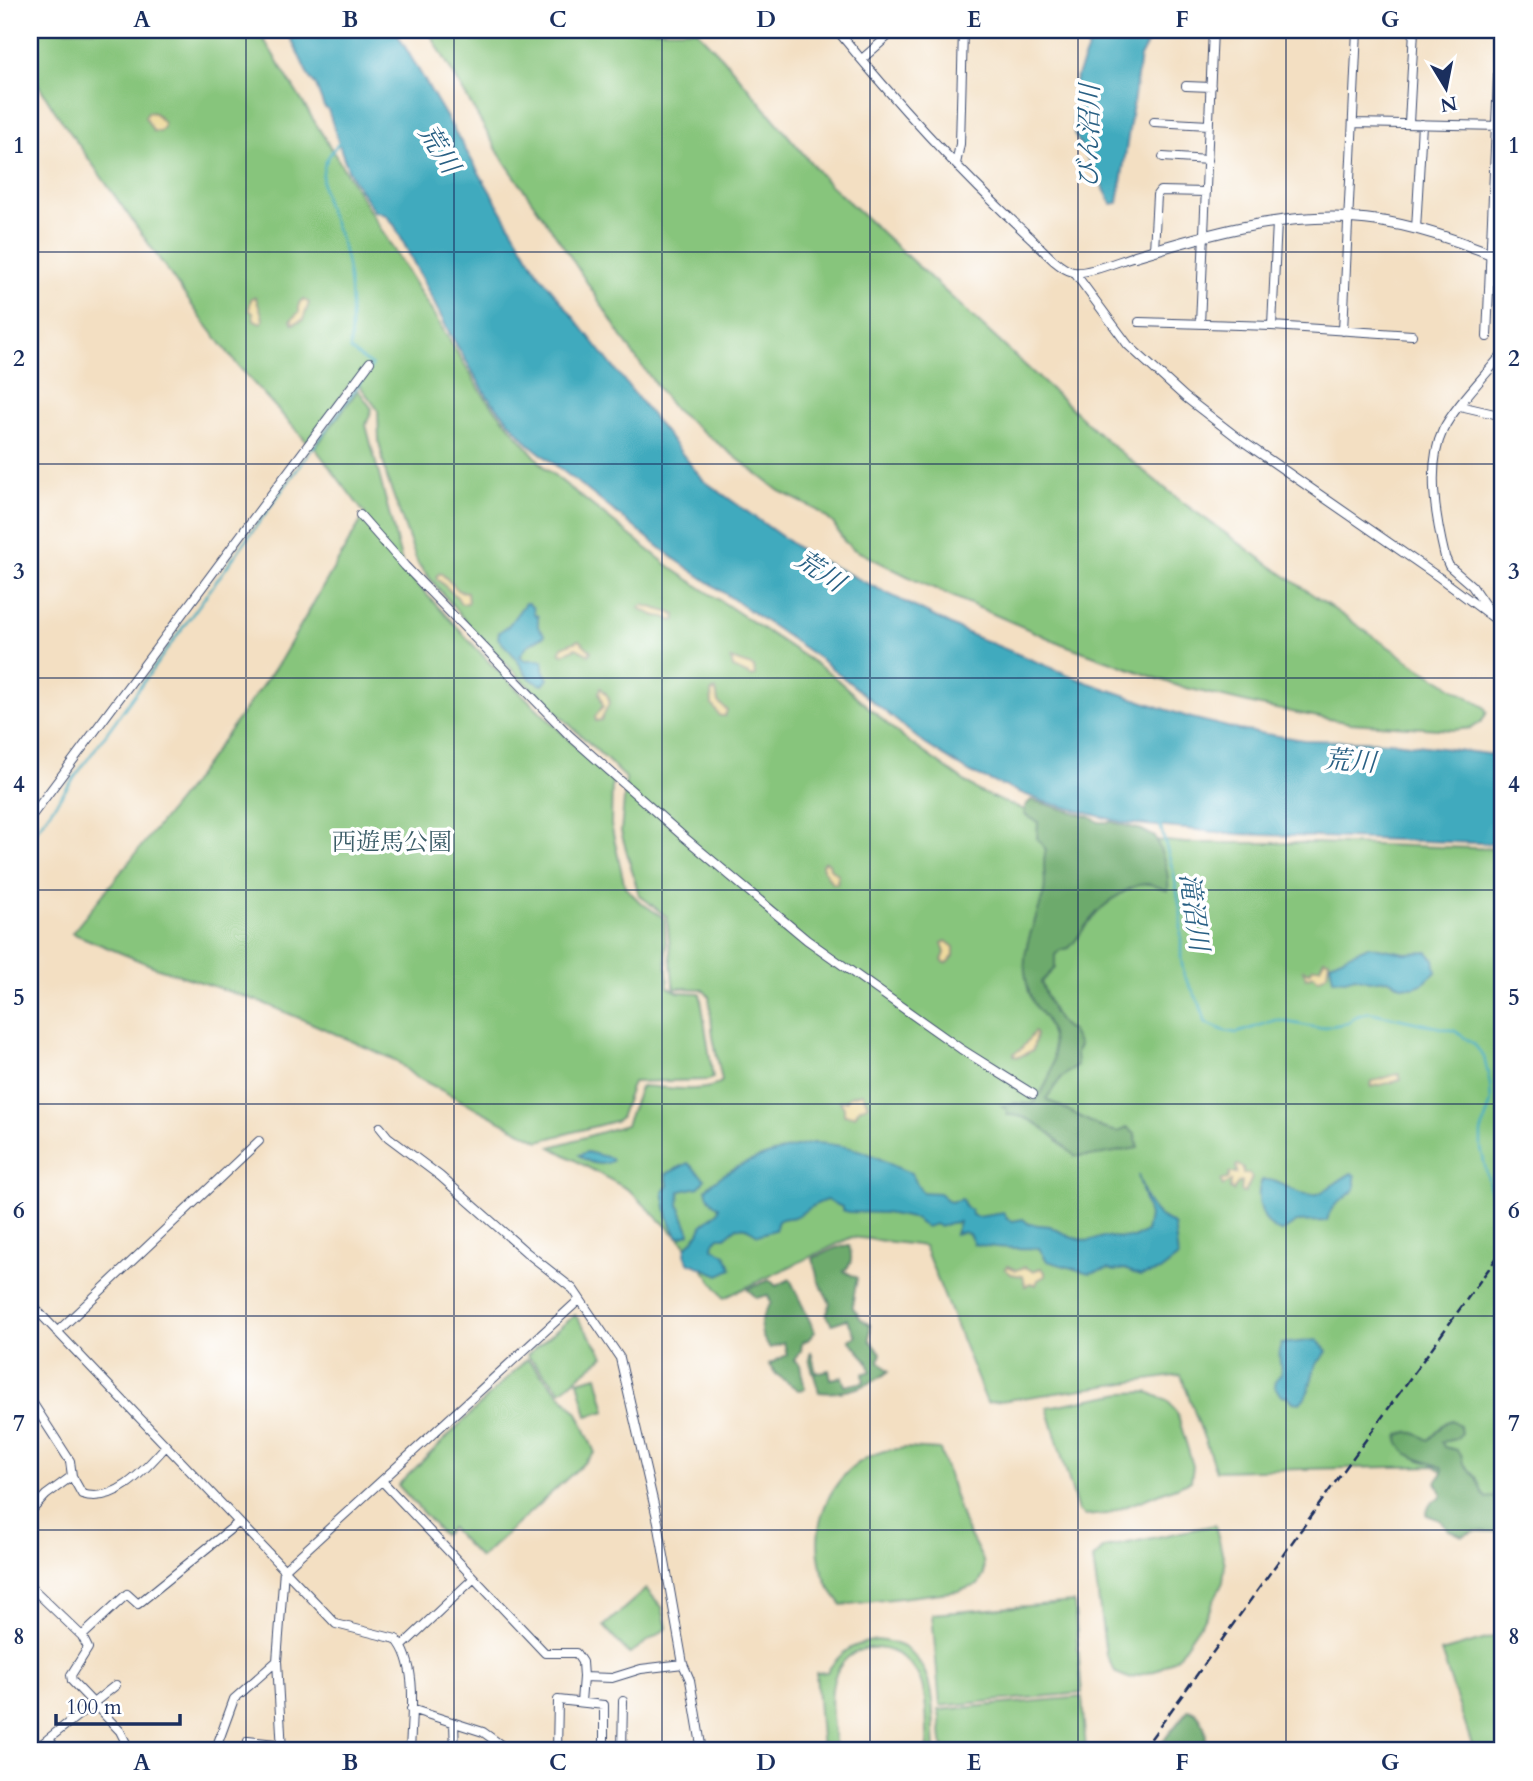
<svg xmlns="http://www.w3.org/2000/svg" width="1533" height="1781" font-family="Cardo,'Noto Serif JP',serif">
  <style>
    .green { fill: #87c57c; stroke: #517a6d; stroke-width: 2 }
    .forest { fill: #6daa6c; stroke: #446c65; stroke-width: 2 }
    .sand { fill: #eeda9e; stroke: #84847e; stroke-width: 2 }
    .water { fill: #3faabe; stroke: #2d6c8e; stroke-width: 2 }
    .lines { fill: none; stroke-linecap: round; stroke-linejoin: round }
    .stream { stroke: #3faabe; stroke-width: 2.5 }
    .minor-casing { stroke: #3b496d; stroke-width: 10 }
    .tertiary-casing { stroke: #3b496d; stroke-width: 12 }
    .minor { stroke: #fff; stroke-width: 8 }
    .tertiary { stroke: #fff; stroke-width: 10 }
    .rail { stroke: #1b2f5e; stroke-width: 2.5; stroke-dasharray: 10 5; stroke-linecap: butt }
    .grid { fill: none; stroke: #1b2f5e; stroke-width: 2; stroke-opacity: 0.55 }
    .labels { text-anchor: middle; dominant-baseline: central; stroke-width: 7; stroke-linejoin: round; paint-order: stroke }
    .park-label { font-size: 24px; fill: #3b5c67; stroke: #fff }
    .water-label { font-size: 26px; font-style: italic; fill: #296084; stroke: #fff }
    .neatline { fill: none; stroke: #1b2f5e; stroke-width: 2.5 }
    .grid-label { font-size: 23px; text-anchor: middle; font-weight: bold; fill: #1b2f5e }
  </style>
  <rect width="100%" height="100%" fill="#fff"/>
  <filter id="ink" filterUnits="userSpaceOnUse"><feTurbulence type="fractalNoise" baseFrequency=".0143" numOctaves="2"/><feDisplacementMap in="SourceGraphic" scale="14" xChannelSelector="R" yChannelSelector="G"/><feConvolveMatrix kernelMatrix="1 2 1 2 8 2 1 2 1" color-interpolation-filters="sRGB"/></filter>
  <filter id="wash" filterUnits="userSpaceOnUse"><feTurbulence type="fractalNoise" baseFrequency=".00686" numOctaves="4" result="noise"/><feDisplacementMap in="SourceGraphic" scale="28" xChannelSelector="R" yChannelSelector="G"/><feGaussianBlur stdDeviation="1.57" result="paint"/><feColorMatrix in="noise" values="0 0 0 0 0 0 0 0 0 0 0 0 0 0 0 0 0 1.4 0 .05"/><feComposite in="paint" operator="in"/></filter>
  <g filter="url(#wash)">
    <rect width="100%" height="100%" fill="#f3dfc2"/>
    <path class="green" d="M30,30H258L484,396L545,468L674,570L831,674L902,737L980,792L1049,820L1132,838L1186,843H1315L1503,849V1533L1466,1487L1434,1466L1216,1471L1181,1375L987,1403L924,1246L852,1237L724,1298L684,1243L629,1190L551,1147L626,1125L640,1088L643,1086C664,1087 707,1095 722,1081L713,1037L709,996L702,989L675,988L673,984L667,917L639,895L621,832L626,778L518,676L466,622L418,564L387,478L379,442L378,410L360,386L350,384L307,442L240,368L201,318L55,111L30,71Z
      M428,30H696L723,58L827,182L1108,442L1182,502L1271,566L1412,663L1484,707L1487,712L1482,721L1472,728L1453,730L1350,723L1260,706L1178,686L1062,644L915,580L853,549L844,541L833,523L817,510L779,491L674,409L633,354L568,253L500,155Z
      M358,390L372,409L366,425L404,570L489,662L612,781L611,825L625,887L640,902L664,918L668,987L678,992L700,993L713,1078L709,1080L633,1082L620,1118L615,1121L539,1141L414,1076L397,1061L311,1023L261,1002L155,967L72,933L188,788L280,661L365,514L315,448Z
      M575,1315L604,1356L561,1391L527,1355Z
      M527,1359L578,1413L595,1453L480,1558L451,1528L443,1535L398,1485Z
      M597,1376L606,1411L587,1416L578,1381Z
      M1148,1392L1168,1401L1177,1413L1193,1466L1191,1481L1107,1514L1085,1516L1078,1511L1047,1407L1123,1393Z
      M905,1448L940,1450L964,1524L983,1560L984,1575L978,1585L959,1591L842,1605C837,1598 831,1591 827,1583C803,1533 829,1466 884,1451C890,1450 898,1449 905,1448Z
      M1215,1525L1225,1564L1223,1582L1209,1611L1177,1658L1158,1670L1128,1678L1116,1673L1106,1655L1093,1559L1104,1548Z
      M646,1589L662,1607L667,1628L629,1654L604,1626Z
      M1074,1602L1082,1693L940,1706L932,1614Z
      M1503,1634V1751H1474L1441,1652Z
      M876,1640C938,1644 932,1705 935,1751H928C926,1730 928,1702 921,1682C906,1642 851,1634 835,1676C827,1699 834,1728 836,1751H822L816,1673L827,1672C841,1651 851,1645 876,1640Z
      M1082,1697L1086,1751H943L939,1710Z"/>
    <path class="forest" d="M1031,800L1090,817L1099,822H1112L1142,830L1155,837C1162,854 1170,871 1168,891C1162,889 1154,884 1147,884C1131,883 1102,906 1092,918C1084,927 1078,939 1069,948L1060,950L1055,955V968L1041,982C1047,996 1055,1026 1071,1030L1079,1045L1076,1053L1077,1065L1061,1078L1046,1099L1102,1128L1118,1132L1127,1127L1135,1134L1138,1148L1092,1156H1075C1055,1139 1035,1114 1007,1115V1110L1001,1106L1014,1103L1033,1104C1054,1078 1060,1052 1046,1020C1043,1015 1039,1011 1036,1007C1029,996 1026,984 1025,971C1022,945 1038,917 1044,892C1047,878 1041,864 1046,850L1037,838L1038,822L1025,815V806Z
      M849,1245C852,1255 853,1264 844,1271L857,1278L852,1306L861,1319L870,1325V1340L881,1353L879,1361L889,1371C871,1386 843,1395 819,1392L809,1359L811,1351L816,1373L829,1370L831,1379L842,1377L845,1386L864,1382L863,1374L871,1371L867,1360L849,1340L856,1336L847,1319L832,1324L826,1316L830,1303L818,1280L813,1258L836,1248Z
      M790,1279L815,1332L808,1340L802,1342L801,1351L794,1360L800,1365L805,1389L798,1390L776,1374L769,1364L787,1355L784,1343L770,1348C756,1332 759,1319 771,1303L768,1295L757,1298L747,1289L770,1280L776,1286Z
      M1452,1420L1460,1426L1461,1434L1456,1439L1442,1442L1444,1447L1457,1450L1461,1454L1463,1463L1476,1477L1483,1494L1487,1498L1503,1495V1528L1499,1532L1475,1531L1462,1536L1449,1530L1440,1520L1427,1515C1427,1507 1432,1500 1440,1498L1442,1493L1436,1482L1442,1474L1443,1468C1425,1459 1406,1461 1398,1440L1399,1435C1412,1430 1417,1433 1428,1440C1438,1434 1440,1423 1452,1420Z
      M1189,1709C1205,1715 1208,1736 1205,1751H1155Z"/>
    <path class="sand" d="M148,112L155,113L164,123V127L160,132L153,131L145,117Z
      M256,297C257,305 263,312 263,321L261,323L254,320L253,313L249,310L251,298Z
      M303,299L309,303L303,320L293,324L291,320L299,312V303Z
      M441,573L459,591L467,592L468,603L461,604L457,597L437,579V575Z
      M643,605L671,613L675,615L676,620L672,621C665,614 660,618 653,615C648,612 644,610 639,608Z
      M579,640L591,651L589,655L576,648L563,654L560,652L562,647Z
      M731,659L754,667L755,676L753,677L733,668Z
      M601,688C615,702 608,703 601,720L596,721L595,717L603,706L599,692Z
      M716,690L718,702L727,710L725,716H720L712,705L711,692Z
      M825,861L829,863L830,868L838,875L837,884L832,883L823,869L822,864Z
      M946,941L954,947V956L949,962L945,963L942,960L945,953L942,943Z
      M1324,959L1329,960L1327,974L1318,980L1314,975L1306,978L1303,970L1310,972L1313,967H1320Z
      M1034,1032L1036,1034L1033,1050L1019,1057L1014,1056V1053L1021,1049Z
      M1399,1074L1401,1080L1371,1087L1372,1081C1383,1080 1389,1075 1399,1074Z
      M862,1093L868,1104L859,1109L855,1116L844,1115V1108L840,1101H846L850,1096Z
      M1238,1165L1243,1168V1174L1249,1173L1252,1178L1245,1193L1241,1192L1242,1182L1238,1183L1233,1191L1230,1189L1231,1181L1223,1186L1221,1182V1180L1228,1179L1230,1173H1237L1236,1166Z
      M1008,1266L1016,1270L1025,1267L1033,1271L1041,1268L1045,1272V1276L1038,1280L1036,1285L1031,1283L1025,1286L1023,1276L1011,1274L1005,1269Z"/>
    <path class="water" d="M287,30H395L537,271L703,480L802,551L971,635L1086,682L1188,717L1239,730L1304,740L1394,742L1503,756V844L1237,834L1125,823L1042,801L971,773L925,744L823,661L672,557L529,444L487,396L450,334L395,226L386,215L374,211C367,200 360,190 353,179C343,163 335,129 328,110L324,107L316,86L309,77Z
      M1092,30H1154L1140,57L1118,203L1112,204L1074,133L1073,86L1087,51Z
      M525,603H528L533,608L534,614L538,616V627L545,635L527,646L520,656L524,660H543V670L548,679L543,685C526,680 524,669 514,656C510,650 503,645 498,638L499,632L508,626Z
      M1368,946L1405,953L1428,952L1434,959L1436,972L1424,983L1414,987L1401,986L1388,979L1369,981L1355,977L1345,980L1333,979L1330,963Z
      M813,1143C834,1144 855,1147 874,1156C887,1162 897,1169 911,1173L922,1192L939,1193L950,1202L962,1199L966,1208L971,1210L972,1215L977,1217L1004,1213L1007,1219L1013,1221L1023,1219L1029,1224L1050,1226L1070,1237L1088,1241L1103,1237L1133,1238L1146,1232L1149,1216L1138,1175C1145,1197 1150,1216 1174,1224L1178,1257L1160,1271L1140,1276L1125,1269L1114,1271L1108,1269L1089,1273L1047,1261L1039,1248C1017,1249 996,1248 974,1244L969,1234L964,1232L955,1234L959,1222L949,1223L940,1227L935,1224L926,1227L919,1223L917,1219L885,1213L849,1212L842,1210V1207L827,1200C812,1204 806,1212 794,1217C788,1219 784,1217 778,1221L775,1230L758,1235L746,1228L737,1227L725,1237H719L714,1242L713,1248L725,1254L732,1269L719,1275L688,1262L685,1254L686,1247L699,1233L703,1224L718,1212L719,1207C711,1203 707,1198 706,1189C729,1164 780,1150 813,1143Z
      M587,1152L611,1158L612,1161C602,1167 587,1163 579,1155Z
      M688,1163L705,1179L699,1187L680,1191L679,1205L690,1233L681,1237L677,1236L668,1218L663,1192L668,1185L666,1174Z
      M1352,1173L1355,1176V1189C1345,1200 1330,1203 1327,1221L1297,1222L1281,1232C1262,1226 1254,1197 1262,1180C1279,1177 1296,1198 1317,1194C1323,1193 1343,1177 1352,1173Z
      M1317,1340L1327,1351C1324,1358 1319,1360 1316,1365C1310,1379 1312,1392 1300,1403L1293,1402L1288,1396L1281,1395L1275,1387L1276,1380L1281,1374L1279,1351L1281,1344Z"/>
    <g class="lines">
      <path class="stream" d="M1160,825L1174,874L1181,914V959L1184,975L1200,1004L1206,1023L1225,1031L1237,1033L1276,1020L1319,1028L1348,1023L1354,1017L1369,1012L1455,1031L1474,1044L1484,1057L1490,1084L1491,1102L1481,1133V1148L1496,1215L1499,1302L1494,1344L1497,1365L1503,1375
        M30,839L372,366L350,350C352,315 352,281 343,247C336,223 319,199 323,173C324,161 333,149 341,141"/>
    </g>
  </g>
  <g filter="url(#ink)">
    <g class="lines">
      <g class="minor-casing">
        <path id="minor" d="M837,30C896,103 962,174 1031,238C1042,249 1058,268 1073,272C1087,275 1121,260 1135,256
          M862,59L895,30
          M1186,86L1211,87
          M1154,122L1209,125
          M1353,123L1503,126
          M1409,123L1414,30
          M1163,157L1208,160
          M956,164L960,144L963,30
          M1416,229L1422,124
          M1154,250L1157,195L1160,191L1206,192
          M1074,272L1128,345L1185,397L1238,438L1440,578L1503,625
          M1139,322L1272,326L1412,335
          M1200,324L1213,30
          M1272,326L1277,222
          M1343,331L1357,30
          M1487,337L1500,30
          M1460,406L1503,416
          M360,515L405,566L569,735L684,837L807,940L961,1049L1033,1094
          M1489,611L1472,586L1449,566L1445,557C1436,519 1426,466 1443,430C1454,407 1487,374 1503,353
          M30,818L370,362
          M380,1127L388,1137L440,1176L526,1252L573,1289L620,1358L658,1522L683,1664L690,1680L702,1751
          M30,1303L336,1624L396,1639C419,1665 411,1718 410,1751
          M57,1332L259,1141
          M30,1399L70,1461L72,1476
          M382,1481L545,1653H576L582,1662L583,1677
          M30,1512L46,1495L72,1476L82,1494C116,1505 146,1468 166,1446
          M30,1586L82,1636
          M402,1646L473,1579
          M581,1702L583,1677L612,1678L641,1669L683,1664
          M411,1709L483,1732L508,1750L513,1751
          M454,1723L455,1751
          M49,1738L57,1751
          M33,1751L116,1685
          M130,1751L120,1731L72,1681L71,1675L88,1648L82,1636L127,1594L138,1604L238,1523
          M215,1751L234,1699L277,1661
          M248,1751V1741L322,1749L325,1751
          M282,1751L277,1661L284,1570L579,1300
          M557,1751L558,1700L604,1705V1751
          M622,1751L623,1701"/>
      </g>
      <g class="tertiary-casing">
        <path id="tertiary" d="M1135,256C1205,235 1276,214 1350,218C1401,220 1456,239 1503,259"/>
      </g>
      <use href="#minor" class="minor"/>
      <use href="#tertiary" class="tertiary"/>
      <path class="rail" d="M1142,1751L1503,1249"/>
    </g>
  </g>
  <path class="grid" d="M246,30V1751M454,30V1751M662,30V1751M870,30V1751M1078,30V1751M1286,30V1751M30,252H1503M30,464H1503M30,678H1503M30,890H1503M30,1104H1503M30,1316H1503M30,1530H1503"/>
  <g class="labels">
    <g class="park-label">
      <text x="392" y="842">西遊馬公園</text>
    </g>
    <g class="water-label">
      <text transform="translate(1089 136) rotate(-89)">びん沼川</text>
      <text transform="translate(439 149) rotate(58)">荒川</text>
      <text transform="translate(820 571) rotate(34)">荒川</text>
      <text transform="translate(1350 761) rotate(4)">荒川</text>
      <text transform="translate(1194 912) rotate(82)">滝沼川</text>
    </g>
  </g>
  <rect width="1533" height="1781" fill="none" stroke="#fff" stroke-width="77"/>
  <g transform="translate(1446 88) rotate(170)" stroke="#ffffff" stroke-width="5" paint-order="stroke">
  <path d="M0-5L12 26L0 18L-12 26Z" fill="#1b2f5e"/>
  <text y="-10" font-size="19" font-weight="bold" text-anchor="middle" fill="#1b2f5e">N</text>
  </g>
  <path d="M56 1714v10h124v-10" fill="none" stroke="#1b2f5e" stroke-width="3.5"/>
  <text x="66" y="1714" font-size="21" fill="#1b2f5e" stroke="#ffffff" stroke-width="5" paint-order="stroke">100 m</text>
  <rect x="38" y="38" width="1456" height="1704" class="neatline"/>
  <g class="grid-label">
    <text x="142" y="27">A</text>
    <text x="350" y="27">B</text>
    <text x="558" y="27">C</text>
    <text x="766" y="27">D</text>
    <text x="974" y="27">E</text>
    <text x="1182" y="27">F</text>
    <text x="1390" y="27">G</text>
    <text x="19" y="153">1</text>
    <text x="1514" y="153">1</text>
    <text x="19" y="366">2</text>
    <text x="1514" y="366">2</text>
    <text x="19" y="579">3</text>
    <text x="1514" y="579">3</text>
    <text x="19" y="792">4</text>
    <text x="1514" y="792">4</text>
    <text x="19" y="1005">5</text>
    <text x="1514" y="1005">5</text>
    <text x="19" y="1218">6</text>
    <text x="1514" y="1218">6</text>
    <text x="19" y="1431">7</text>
    <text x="1514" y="1431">7</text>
    <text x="19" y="1644">8</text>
    <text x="1514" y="1644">8</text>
    <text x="142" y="1770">A</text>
    <text x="350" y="1770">B</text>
    <text x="558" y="1770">C</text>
    <text x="766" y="1770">D</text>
    <text x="974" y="1770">E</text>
    <text x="1182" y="1770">F</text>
    <text x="1390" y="1770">G</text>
  </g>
</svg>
